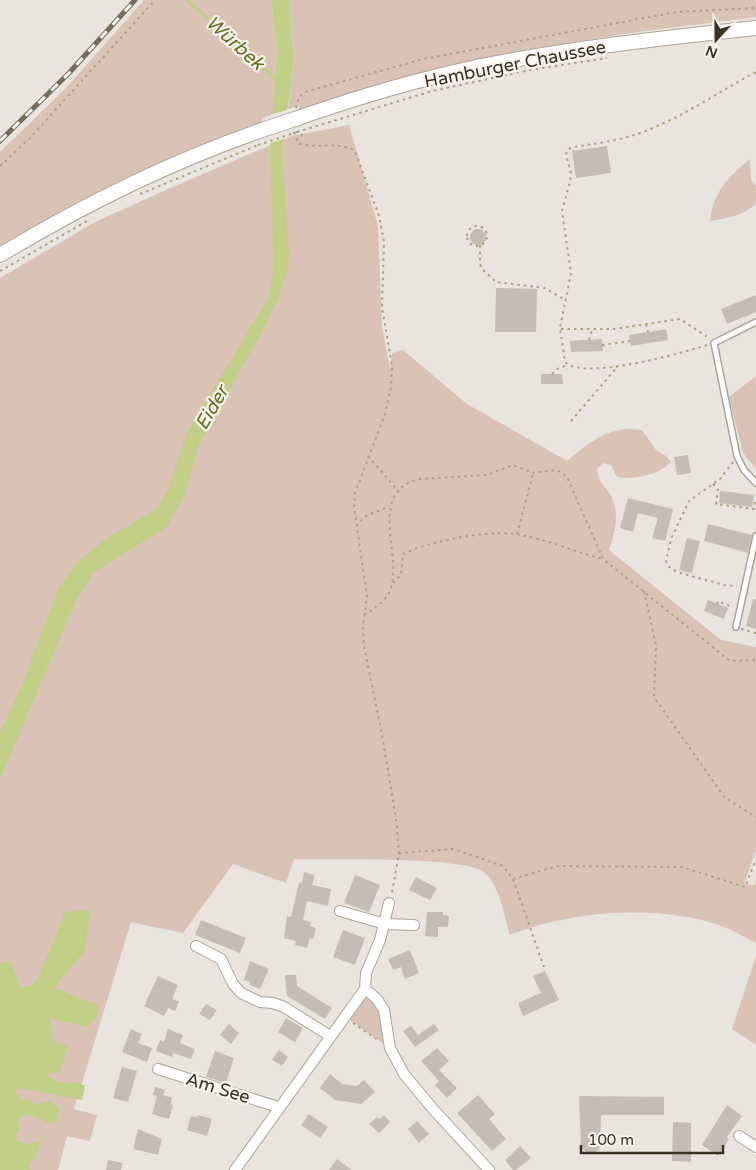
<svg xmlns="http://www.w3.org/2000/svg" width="756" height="1170" font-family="'Varela Round',sans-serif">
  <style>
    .green { fill: #dac2b7 }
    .water { fill: #c0ce86 }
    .pier { fill: #e9e4de }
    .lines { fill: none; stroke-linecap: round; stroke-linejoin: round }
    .stream { stroke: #c0ce86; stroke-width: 3 }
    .building { fill: #c4bdb3 }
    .service-casing { stroke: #a9a49a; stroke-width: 8 }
    .minor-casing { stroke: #a9a49a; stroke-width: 12 }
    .secondary-casing { stroke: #aba494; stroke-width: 16 }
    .path { stroke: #aca07f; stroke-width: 2; stroke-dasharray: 2.5 4; stroke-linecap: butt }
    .service { stroke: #fff; stroke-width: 5 }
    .minor { stroke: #fff; stroke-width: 10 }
    .secondary { stroke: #fff; stroke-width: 14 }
    .rail-casing { stroke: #746e5a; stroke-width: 5 }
    .rail { stroke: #f6f2ee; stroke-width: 3; stroke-dasharray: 9; stroke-linecap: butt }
    .secondary-bridge-casing { stroke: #aba494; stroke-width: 16; stroke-linecap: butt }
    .path-bridge { stroke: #aca07f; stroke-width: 2; stroke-dasharray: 2.5 4; stroke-linecap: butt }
    .secondary-bridge { stroke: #fff; stroke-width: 14 }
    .labels { text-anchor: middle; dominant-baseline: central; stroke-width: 4.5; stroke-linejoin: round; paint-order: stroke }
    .street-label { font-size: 18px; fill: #383220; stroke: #f6f2ee }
    .water-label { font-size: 19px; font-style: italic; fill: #60711c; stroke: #f6f2ee }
  </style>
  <rect width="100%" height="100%" fill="#e9e4de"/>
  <path class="green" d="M144,0H271L277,50L273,114L262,118L261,123L161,164L80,202L0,247V152L66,88Z
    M289,0H756V17L637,32L524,50L340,96L299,112V106L288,109L294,62Z
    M349,125L378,226L382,326L390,369L392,353L403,350L467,404L567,461C590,442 610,425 642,430L656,450L666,456L671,462C658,475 635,480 617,477L611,465L603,463L597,469C599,485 604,483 611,496C620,513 615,533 609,550L721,640L756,647V850L744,884L754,885L756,879V943C747,939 738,933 729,929C668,903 571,910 510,935C504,916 500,885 484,872C462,856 328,860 294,859L286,883L233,864L183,933L131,922L74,1109L97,1115L90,1141L67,1136L58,1170H0V278L95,222L177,185L292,136Z
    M750,159L751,180L756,186V203C746,215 725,219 710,221C713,192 728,177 750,159Z
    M756,376V469L743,453L729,397Z
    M756,956V1045L732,1029Z
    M365,989L377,999L390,1048L345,1017Z"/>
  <path class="water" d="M271,0H289L294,62L282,149L289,256L287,273L278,298L259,337L199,444L185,493L167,527L94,572L76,601L0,779V733L21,687L59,587L80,560L110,536L157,509L167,492L187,433L269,297L274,266L270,152L277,50Z
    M90,910L85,950L54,988L98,1005L96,1018L88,1027L50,1018L53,1041L68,1047L59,1073H46C55,1082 64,1086 77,1082L85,1086L82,1100L20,1088L16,1090V1094L20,1097L17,1101L30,1099L34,1105L50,1101L59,1109L57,1121L54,1124C39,1122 29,1107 17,1121L20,1128L16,1134V1140L26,1144L41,1140L35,1158L29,1164L30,1170H0V964L11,961L20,987L32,986L38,979L65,912Z"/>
  <path class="pier" d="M290,109L286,138L268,144L270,115Z"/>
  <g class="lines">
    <path class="stream" d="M187,0L278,81"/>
  </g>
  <path class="building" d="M607,146L611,173L576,178L572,151Z
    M470 237a8 8 0 1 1 16 0a8 8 0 1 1-16 0Z
    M496,288L537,289L536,332H495Z
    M756,295V312L727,324L721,309Z
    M666,329L668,340L631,346L629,335Z
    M602,339L603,351L571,352L570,341Z
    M541,374H562L563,384H541Z
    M688,455L691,473L677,475L674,457Z
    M720,491L754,495L752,507L719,503Z
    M628,498L673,509L665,541L652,538L658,518L638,513L633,532L620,528Z
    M708,524L752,535L748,553L704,541Z
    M687,538L700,541L692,573L679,570Z
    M753,599H756V629L746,626Z
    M708,600L728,608L724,619L704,611Z
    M304,872L315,875L312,885L331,889L328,906L307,901L303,920L311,922L310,926L316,928L313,939L310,938L307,948L295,945L296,941L284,938L287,916L291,917L299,882L302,883Z
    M355,875L380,885L369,912L344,903Z
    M416,877L437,888L430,900L409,890Z
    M427,912H443V915L449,916L448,927H438V937L425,936Z
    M201,920L246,938L240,953L195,935Z
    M343,930L365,938L355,965L333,957Z
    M410,950L419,973L405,979L401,967L393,970L388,959Z
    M250,961L269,969L260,989L250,985V982L244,980Z
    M545,971L559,1000L523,1016L518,1003L541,993L533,976Z
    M285,975H296L297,986L332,1008L325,1019L287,996Z
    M158,976L178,985L172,999L179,1002L175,1011L168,1008L164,1016L144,1006Z
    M206,1004L217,1010L210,1020L199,1014Z
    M286,1018L303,1028L295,1042L278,1032Z
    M229,1024L239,1033L231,1044L220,1035Z
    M434,1024L439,1030L415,1047L403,1031L411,1026L418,1035Z
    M131,1029L142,1034L138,1043L152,1048L147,1062L122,1052Z
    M168,1029L183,1035L180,1043L195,1049L191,1059L173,1053L172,1057L156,1051L160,1040L164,1042Z
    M437,1048L449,1061L439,1070L457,1088L447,1098L435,1085L439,1081L421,1061Z
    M279,1050L288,1057L282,1066L272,1060Z
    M215,1051L234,1058L226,1083L206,1077Z
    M122,1067L137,1071L128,1102L113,1098Z
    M330,1074L342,1084L357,1086L364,1080L375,1092L361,1104L335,1100L320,1088Z
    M155,1087L165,1090L163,1095L172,1098L171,1104L173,1105L169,1119L152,1114L157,1096L153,1095Z
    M478,1095L495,1114L489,1119L506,1139L492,1151L457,1113Z
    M579,1096L664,1097V1115H601L600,1147L595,1153H587L581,1147Z
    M727,1105L742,1116L727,1137L729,1139L718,1156L702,1145Z
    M309,1114L328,1127L320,1138L301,1125Z
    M198,1115L212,1119L207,1136L187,1130L191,1116L197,1117Z
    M384,1115L390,1122L379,1133L369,1124L377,1117L380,1119Z
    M417,1121L429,1134L419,1143L408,1129Z
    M673,1122L691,1123V1162L672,1161Z
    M138,1129L162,1139L158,1155L133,1149Z
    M520,1146L531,1158L516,1170H513L505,1160Z
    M337,1159L352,1170H329Z
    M108,1160L123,1163L121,1170H106Z"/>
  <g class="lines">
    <g class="service-casing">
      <path id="service" d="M756,322L714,343L737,456L744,470L756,483
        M736,627L756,536"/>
    </g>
    <g class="minor-casing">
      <path id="minor" d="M340,911L385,924L414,925
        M196,946L221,959L233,984L241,993L260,1002L273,1003L284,1007L330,1036
        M365,989L377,999L384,1010L390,1048L404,1074L433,1109L489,1170
        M158,1069L278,1107
        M739,1136L756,1147
        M235,1170L365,989L366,973L380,940L389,903"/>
    </g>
    <g class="secondary-casing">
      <path id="secondary" d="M298,118C358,97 419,79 481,66C572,48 664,38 756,28
        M0,255C88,202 182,156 280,124"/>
    </g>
    <path class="path" d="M296,108L299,97L305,92L423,59L677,12L756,8
      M294,132L298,143C318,150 336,140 355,151L379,216L384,242L382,307L392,366L391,387L385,414L355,493L354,507L367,596L363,626L364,646L382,735L396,818L399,853L392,893
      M297,132L432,91L530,70L607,58
      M296,140L302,135L301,131
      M0,166L30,138L155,0
      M140,194L258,145
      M467 236a10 10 0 1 1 20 0a10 10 0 1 1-20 0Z
      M480,245V264L482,269L496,282L545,288L565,300
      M0,271L87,221
      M646,324L648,332
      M561,329H614L680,319L709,338
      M589,340L592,330
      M602,345L630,341
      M707,345C682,353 584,381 565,362L560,328L571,273L562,211L570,182L571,173L566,154L568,149L574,147C599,143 624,140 648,130C686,115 720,91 756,72
      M552,374L557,369L568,365
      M571,421L618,366
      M368,456L399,492
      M733,462L720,479L689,501L671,539L666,561L668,566L677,572L724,585L737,586
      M713,484L718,490L716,504L754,509L755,501
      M356,526L366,516L388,507
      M517,534L533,474
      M393,583L401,575L403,554C429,541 487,530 515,534C543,538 575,552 603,559
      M644,591L656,645L654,697L725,798L756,817
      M717,604L718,601L732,607
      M364,615C373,609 382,604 388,595C407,561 364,495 418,479L487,475L513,465L533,473L557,470L567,477L603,559L730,661L756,660
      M741,629L756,633
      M399,853L453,849L503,866L513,879L544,967
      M513,879L557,866L682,867L745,887L756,859
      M353,1023L378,1040"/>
    <use href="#service" class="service"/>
    <use href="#minor" class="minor"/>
    <use href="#secondary" class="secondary"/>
    <g class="rail-casing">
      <path id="rail" d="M0,141L69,73L135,0"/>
    </g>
    <use href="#rail" class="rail"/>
    <g class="secondary-bridge-casing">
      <path id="secondary-bridge" d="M280,124L298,118"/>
    </g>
    <path class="path-bridge" d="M258,145L297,132"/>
    <use href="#secondary-bridge" class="secondary-bridge"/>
  </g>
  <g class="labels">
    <g class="street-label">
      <text transform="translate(515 64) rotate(-11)">Hamburger Chaussee</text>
      <text transform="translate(218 1088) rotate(17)">Am See</text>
    </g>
    <g class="water-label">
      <text transform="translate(235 43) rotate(42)">Würbek</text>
      <text transform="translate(212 408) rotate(-60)">Eider</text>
    </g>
  </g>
  <g transform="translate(716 40) rotate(201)" stroke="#f6f2ee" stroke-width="4" paint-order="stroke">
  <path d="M0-4L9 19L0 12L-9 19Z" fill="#383220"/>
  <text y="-8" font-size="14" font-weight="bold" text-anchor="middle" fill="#383220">N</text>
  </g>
  <path d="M581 1145v8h142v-8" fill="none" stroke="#383220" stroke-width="2.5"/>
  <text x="588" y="1145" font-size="15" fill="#383220" stroke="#f6f2ee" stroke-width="4" paint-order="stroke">100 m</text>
</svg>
